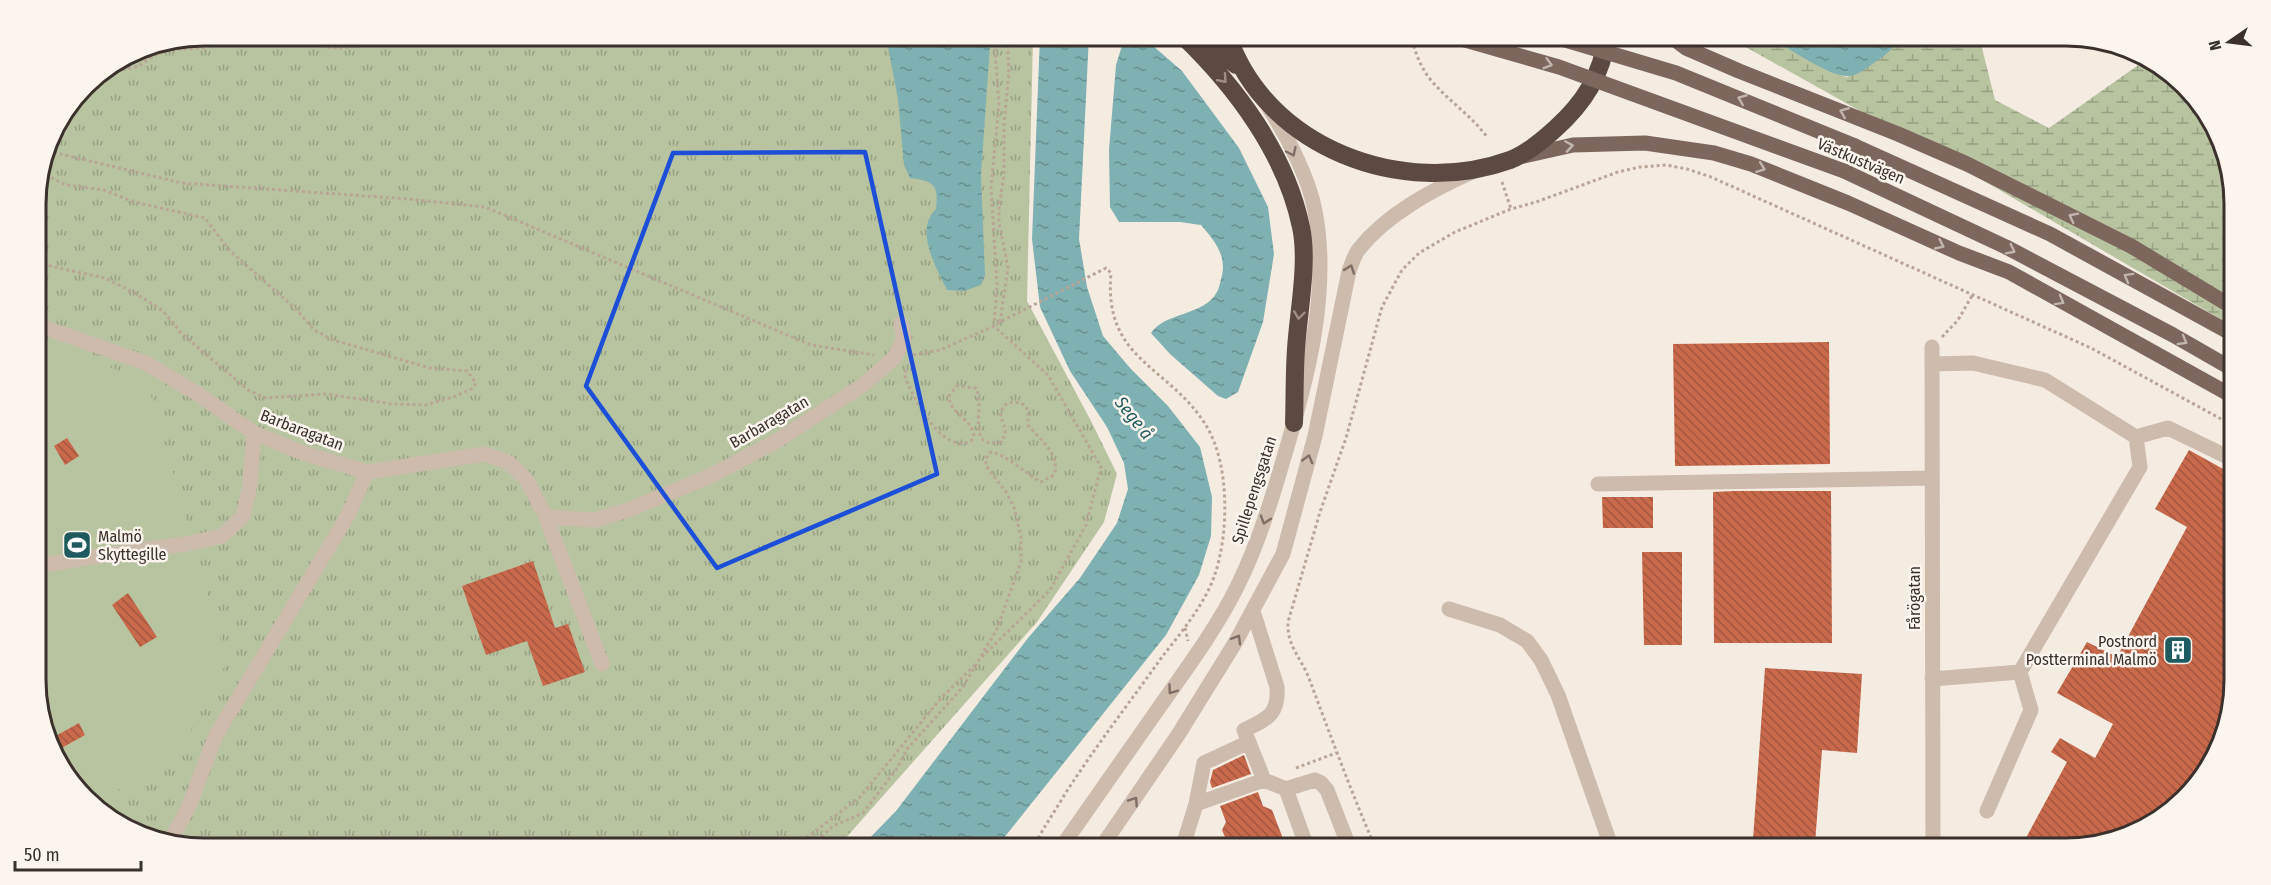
<svg xmlns="http://www.w3.org/2000/svg" width="2271" height="885" font-family="'Fira Sans Condensed',sans-serif">
  <style>
    .wetland { fill: url(#wetland-marsh) }
    .park { fill: url(#park-tufts) }
    .pitch { fill: #b8c4a0 }
    .water { fill: url(#water-ripples) }
    .building { fill: url(#building-back-hatch) }
    .lines { fill: none; stroke-linecap: round; stroke-linejoin: round }
    .path { stroke: #b9a596; stroke-width: 3; stroke-dasharray: 3 3; stroke-linecap: butt }
    .minor { stroke: #cdbbac; stroke-width: 15 }
    .major { stroke: #7d675c; stroke-width: 15 }
    .highway { stroke: #5c4a42; stroke-width: 18 }
    .major-bridge { stroke: #7d675c; stroke-width: 15 }
    .oneway { stroke: #c2b5ac }
    .oneway2 { stroke: #9c8e87 }
    .oneway3 { stroke: #7d6f65 }
    .marked { fill: none; stroke: #1d4ed8; stroke-width: 4.5; stroke-linejoin: round }
    .labels { text-anchor: middle; dominant-baseline: central; stroke-width: 5; stroke-linejoin: round; paint-order: stroke }
    .street-label { font-size: 16px; fill: #3b302b; stroke: #fbf5ee }
    .poi-label { font-size: 16px; fill: #3b302b; stroke: #fbf5ee; text-anchor: start }
    .water-label { font-size: 18px; font-style: italic; fill: #1f5a5e; stroke: #fbf5ee }
    .rim { fill: none; stroke: #3b302b; stroke-width: 3 }
  </style>
  <defs>
    <pattern id="wetland-marsh" width="20" height="14" patternUnits="userSpaceOnUse" patternTransform="scale(1.5)"><rect width="20" height="14" fill="#b8c4a0"/><path d="M1 5h8M5 5V1M11 12h8M15 12V8" fill="none" stroke="#97a083"/></pattern>
    <pattern id="park-tufts" width="24" height="20" patternUnits="userSpaceOnUse" patternTransform="scale(1.5)"><rect width="24" height="20" fill="#b8c4a0"/><path d="M3 7l-1-3M5 7V3M7 7l1-3M15 17l-1-3M17 17v-4M19 17l1-3" fill="none" stroke="#97a083"/></pattern>
    <pattern id="water-ripples" width="26" height="14" patternUnits="userSpaceOnUse" patternTransform="scale(1.5)"><rect width="26" height="14" fill="#7fb0b2"/><path d="M2 4q2-2 4 0t4 0M15 11q2-2 4 0t4 0" fill="none" stroke="#699091"/></pattern>
    <pattern id="building-back-hatch" width="6" height="6" patternUnits="userSpaceOnUse" patternTransform="scale(1.5)"><rect width="6" height="6" fill="#c8694b"/><path d="M-1 5l2 2M0 0l6 6M5-1l2 2" fill="none" stroke="#a4573f"/></pattern>
  </defs>
  <rect width="100%" height="100%" fill="#f4ebe1"/>
  <path class="wetland" d="M1726,36H1768L1828,70L1847,77L1897,43L1901,36H1979L1995,100L2049,128L2144,61L2193,94L2234,183V327L1953,163Z"/>
  <path class="park" d="M205,36H1033L1027,301L1091,421L1117,474L1104,522L1037,622L836,849H205L150,840L78,791L39,713L36,194L54,130L93,78L141,49Z"/>
  <path class="pitch" d="M37,340L147,381L227,662L179,752L96,804L78,791L39,713Z"/>
  <path class="water" d="M886,36H988L990,45L981,175L985,275L981,285L964,291L947,290C936,267 914,230 936,209C939,185 934,181 910,178L904,165L898,99Z
    M1040,36H1089L1079,239L1087,287L1103,336L1130,368L1168,406L1200,447L1212,497L1211,536L1199,575L1166,635L995,849H859L896,811L1028,638L1080,578L1117,523L1128,489L1124,463L1107,427L1070,371L1040,307L1032,239Z
    M1125,36L1152,45L1182,71L1239,148L1268,207L1274,254L1263,322L1238,392L1226,399L1218,396L1170,354L1151,333C1165,312 1204,316 1217,292C1219,289 1220,283 1221,279C1228,257 1215,241 1201,225L1180,222H1119L1110,207L1109,150L1116,65Z
    M1768,36H1901C1895,47 1885,56 1875,62C1867,68 1856,77 1846,76C1827,75 1786,47 1768,36Z"/>
  <path class="building" d="M1829,342L1830,464L1675,466L1673,344Z
    M67,438L79,456L65,465L54,446Z
    M2189,450L2234,475L2235,680L2226,735L2169,814L2077,849H2020L2067,762L2051,752L2060,738L2095,758L2113,724L2057,693L2087,642L2117,657L2187,527L2155,509Z
    M1734,491H1831L1832,643H1714L1713,492Z
    M1602,497H1653V528H1603Z
    M1642,552H1682V645H1644Z
    M533,561L555,628L568,624L585,672L543,686L527,641L486,655L462,586Z
    M128,593L157,637L140,647L112,605Z
    M1765,668L1862,674L1857,753L1822,750L1815,844L1753,840Z
    M79,723L85,735L58,750L52,738Z
    M1244,755L1251,774L1212,788L1210,782L1213,770Z
    M1258,792L1263,806L1272,810L1287,849H1230L1222,830L1226,822L1220,806Z"/>
  <g class="lines">
    <path class="path" d="M287,36L325,47L343,48L390,42L420,44L439,41L444,36
      M1412,40C1416,54 1421,68 1430,79C1447,100 1471,115 1487,137
      M99,75L139,66L153,56L168,50L203,48L248,36
      M48,151L182,183L408,199L485,207L811,345L874,355
      M1502,182L1511,209
      M37,263L105,278L135,293L163,311L182,334L248,390L265,398L326,394L392,404L426,405L456,396L473,388L476,383L467,371L430,368L333,340L314,330L296,309L230,251L205,218L134,202L104,190L66,185L42,173
      M1000,322L1008,268L999,222V206L1004,176V124L1009,71L1007,36
      M1942,337L1958,320L1973,294
      M913,355L940,350L994,326L1000,322L1106,268L1111,273C1103,362 1170,365 1207,427C1230,466 1229,535 1214,577C1204,605 1180,634 1162,657C1130,702 1095,747 1065,794C1054,813 1042,829 1033,849
      M1185,628L1188,641
      M982,657L1050,590L1086,525L1101,467L1048,375L994,326L997,284L991,188L999,104L994,36
      M1296,768L1336,753
      M792,849L860,797L941,698L976,664
      M808,849L833,826L863,813L898,767L907,749L963,687L997,629L1021,562V537L1014,507L1006,492L986,466V458L991,452C1006,454 1026,474 1041,482L1054,475C1061,454 1040,440 1028,425C1029,406 1027,401 1007,403L1000,412C1002,425 1010,430 1001,442C964,450 986,407 976,388L957,386L949,396C950,414 969,417 974,434L971,441C942,456 912,396 904,374L906,370
      M1376,849C1352,794 1331,737 1310,681C1302,658 1287,648 1288,622L1320,512L1346,438L1382,307L1402,270L1419,253L1455,232L1511,209L1536,202L1618,172L1640,167L1666,165L1687,169L1711,177L2091,348L2234,426"/>
    <path class="minor" d="M37,325L146,363L198,394L254,433L303,453L367,472L485,454L508,462L526,479L546,517L602,664
      M1932,347L1933,849
      M1932,364L1973,363L2045,380L2136,437L2140,467L2020,672L2031,710L1987,811
      M2136,437L2168,428L2234,460
      M1598,484L1932,478
      M546,517L595,520L631,509L710,476L775,442L863,385L894,358L904,339L901,323
      M38,566L97,556L186,544L222,536L243,516L250,485L254,433
      M1449,609L1500,625L1527,641L1541,660L1558,695L1612,849
      M1253,611L1277,687C1279,715 1267,719 1244,730L1264,780L1286,789
      M1932,679L2020,672
      M1196,804L1264,780
      M169,843L189,806L216,735L348,515L367,472
      M1060,849C1092,804 1124,758 1156,712C1184,672 1215,631 1237,587C1257,547 1270,506 1282,464C1306,384 1331,294 1315,211C1309,178 1287,136 1269,108
      M1100,849L1178,735L1235,643L1283,554L1315,436L1349,271C1352,264 1354,255 1359,249C1387,214 1432,190 1472,172
      M1184,849L1183,846L1196,804L1204,763L1249,742
      M1304,849V839L1286,789L1315,780L1321,783L1327,790L1350,849"/>
    <path class="major" d="M1670,36L1686,48L1739,71L1898,134L1967,164L2131,246L2234,308
      M1855,146L2050,234L2234,335
      M1524,156L1573,145L1645,143L1714,153L1751,164L1848,203L1959,253L2009,272L2234,397
      M1844,171L2006,247L2173,335L2234,370"/>
    <path class="highway" d="M1183,36C1236,87 1286,154 1301,227C1308,259 1300,304 1297,337C1294,365 1295,395 1294,423
      M1200,36L1236,65
      M1228,36C1266,148 1403,199 1510,160C1526,154 1543,140 1555,129C1584,103 1602,75 1607,36"/>
    <path class="major-bridge" d="M1451,36L1559,67L1844,171
      M1552,36L1676,73L1855,146"/>
  </g>
  <defs><path id="oneway-chevron" d="M-2-3.5L2.5 0L-2 3.5" fill="none" stroke-width="1.6" stroke-linecap="round" stroke-linejoin="round" transform="scale(1.5)"/></defs>
  <g class="oneway">
    <use href="#oneway-chevron" transform="translate(1548 64) rotate(16)"/>
    <use href="#oneway-chevron" transform="translate(1742 99) rotate(-158)"/>
    <use href="#oneway-chevron" transform="translate(1844 112) rotate(-158)"/>
    <use href="#oneway-chevron" transform="translate(1569 146) rotate(-9)"/>
    <use href="#oneway-chevron" transform="translate(1761 168) rotate(21)"/>
    <use href="#oneway-chevron" transform="translate(2073 217) rotate(-153)"/>
    <use href="#oneway-chevron" transform="translate(1940 245) rotate(25)"/>
    <use href="#oneway-chevron" transform="translate(2011 250) rotate(27)"/>
    <use href="#oneway-chevron" transform="translate(2128 277) rotate(-151)"/>
    <use href="#oneway-chevron" transform="translate(2060 301) rotate(29)"/>
    <use href="#oneway-chevron" transform="translate(2183 341) rotate(30)"/>
  </g>
  <g class="oneway2">
    <use href="#oneway-chevron" transform="translate(1223 79) rotate(48)"/>
    <use href="#oneway-chevron" transform="translate(1299 315) rotate(97)"/>
  </g>
  <g class="oneway3">
    <use href="#oneway-chevron" transform="translate(1292 152) rotate(65)"/>
    <use href="#oneway-chevron" transform="translate(1350 269) rotate(-70)"/>
    <use href="#oneway-chevron" transform="translate(1308 459) rotate(-75)"/>
    <use href="#oneway-chevron" transform="translate(1265 520) rotate(107)"/>
    <use href="#oneway-chevron" transform="translate(1237 639) rotate(-59)"/>
    <use href="#oneway-chevron" transform="translate(1172 690) rotate(126)"/>
    <use href="#oneway-chevron" transform="translate(1134 801) rotate(-56)"/>
  </g>
  <path class="marked" d="M865,152L937,474L717,568L586,386L673,153Z"/>
  <defs>
    <g id="stadium-square" transform="scale(1.5)"><rect x="-9" y="-9" width="18" height="18" rx="4" fill="#1f5a5e" stroke="#fbf5ee"/><path d="M0-5a6.5 5 0 1 0 0 10a6.5 5 0 1 0 0-10ZM-3.5-1.8h7v3.6h-7Z" fill="#fff"/></g>
    <g id="building-square" transform="scale(1.5)"><rect x="-9" y="-9" width="18" height="18" rx="4" fill="#1f5a5e" stroke="#fbf5ee"/><path d="M-4-6H4V6H1V3H-1V6H-4ZM-2.5-4.3h1.7v1.8h-1.7ZM.8-4.3h1.7v1.8H.8ZM-2.5-1h1.7V.8h-1.7ZM.8-1h1.7V.8H.8Z" fill="#fff"/></g>
  </defs>
  <g fill-rule="evenodd">
    <use href="#stadium-square" x="77" y="545"/>
    <use href="#building-square" x="2178" y="650"/>
  </g>
  <g class="labels">
    <g class="street-label">
      <text transform="translate(1861 161) rotate(23)">Västkustvägen</text>
      <text transform="translate(769 422) rotate(-30)">Barbaragatan</text>
      <text transform="translate(302 430) rotate(21)">Barbaragatan</text>
      <text transform="translate(1254 490) rotate(-72)">Spillepengsgatan</text>
      <text transform="translate(1914 598) rotate(-90)">Fårögatan</text>
    </g>
    <g class="poi-label">
      <text x="98" y="536">Malmö<tspan x="98" dy="18">Skyttegille</tspan></text>
      <text x="2157" y="641" text-anchor="end">Postnord<tspan x="2157" dy="18">Postterminal Malmö</tspan></text>
    </g>
    <g class="water-label">
      <text transform="translate(1134 418) rotate(51)">Sege å</text>
    </g>
  </g>
  <path d="M0 0H2271V885H0ZM204 46H2066A158 158 0 0 1 2224 204V680A158 158 0 0 1 2066 838H204A158 158 0 0 1 46 680V204A158 158 0 0 1 204 46Z" fill="#fbf5ee" fill-rule="evenodd"/>
  <path class="rim" d="M204 46H2066A158 158 0 0 1 2224 204V680A158 158 0 0 1 2066 838H204A158 158 0 0 1 46 680V204A158 158 0 0 1 204 46Z"/>
  <g transform="translate(2229 42) rotate(256)" stroke="#fbf5ee" stroke-width="4.5" paint-order="stroke">
  <path d="M0-4.5L10 22L0 15L-10 22Z" fill="#3b302b"/>
  <text y="-9" font-size="16" font-weight="bold" text-anchor="middle" fill="#3b302b">N</text>
  </g>
  <path d="M15 861v9h126v-9" fill="none" stroke="#3b302b" stroke-width="3"/>
  <text x="24" y="861" font-size="18" fill="#3b302b" stroke="#fbf5ee" stroke-width="4.5" paint-order="stroke">50 m</text>
</svg>
